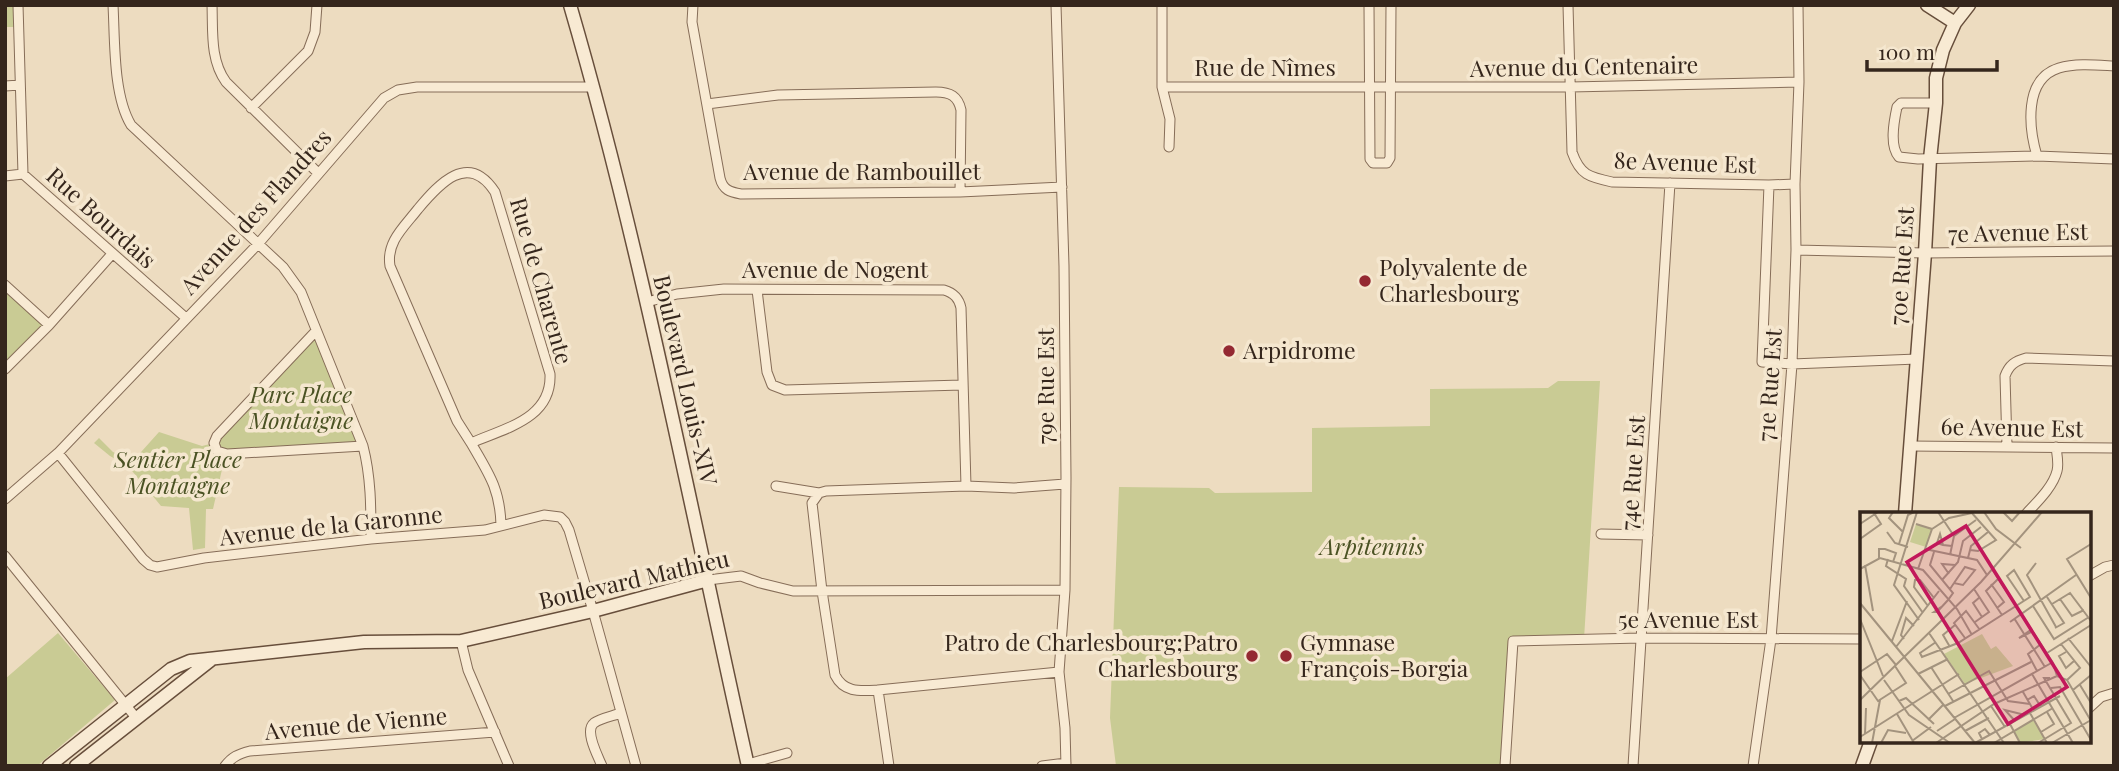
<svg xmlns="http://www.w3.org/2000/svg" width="2119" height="771" font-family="'Playfair Display',serif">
	<rect width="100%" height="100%" fill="#eddcc0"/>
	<path fill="#c9cb94" d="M5,5H18L20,27H5Z
		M5,285L49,325L5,369Z
		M315,332L363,446L227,454L223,465L213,509H206L205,548L193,550L189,508L161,506L128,466L110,456L94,443L99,438L113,452L133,461L159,432L202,446L214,443Z
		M1558,381H1600L1584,639L1513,641L1505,766H1116L1110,718L1119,487L1209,488L1215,493L1312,492V428L1430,426V389L1548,388Z
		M58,633L115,700L37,766H5V679Z"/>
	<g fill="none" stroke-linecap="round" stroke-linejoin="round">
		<g stroke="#866d58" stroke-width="11">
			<path id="street" d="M18,5L23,174L186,318
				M113,5C115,41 113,95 131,125L283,267L301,292L363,446C371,477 371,507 371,539
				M212,5C213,31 210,60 226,82L318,173
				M693,5L692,22L720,178C723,190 730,192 741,194L960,192L1062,187
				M1056,5L1064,266L1066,478L1065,590L1059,672L1065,728L1066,766
				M1162,5V87L1170,119L1169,147
				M1369,5L1370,159L1373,163H1387L1390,158L1391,5
				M1568,5L1572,152C1580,175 1589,177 1612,182L1769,185L1795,184
				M5,86L20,85
				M1162,87H1570L1799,82
				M1936,103H1901L1897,107C1894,121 1889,146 1899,157L1918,159L2037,156L2114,159
				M707,104L778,95L936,92C950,92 958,96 961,110L960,192
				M251,108L308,51L315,32L317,5
				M2037,156C2029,129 2023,79 2059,68C2076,63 2096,65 2114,66
				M5,176L23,174
				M1769,185L1762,362L1792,364L1917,359
				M1796,250L1925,253L2114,251
				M5,285L49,325
				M757,290L767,372L772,385L785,390L962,385
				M647,302L677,294L724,289L944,290C954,293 959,298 961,308L966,486
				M315,332L217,436L214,443L217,451L227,454L363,446
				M5,369L49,325L112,254
				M471,443L457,421L390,266C386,242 404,227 418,209C439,184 468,151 495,192L550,374C552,419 505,428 471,443C489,474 500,489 501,525
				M1910,446L2114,448
				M2007,446L2005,376C2009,365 2015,361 2026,358L2114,361
				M58,453L143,559L150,565L157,567L204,558L371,539L485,530L544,515L560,517L565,522L569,530L593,611L636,766
				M776,486L819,493
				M5,499L58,453L258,244L384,98L398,90L417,87H593
				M2026,514C2037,502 2053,487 2057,471C2059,464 2057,455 2056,447
				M1601,534L1648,535
				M5,556L137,719
				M2089,576L2105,567L2114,565
				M708,580L741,576L760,583L793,591L1065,590
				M461,641L468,670L509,766
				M1059,672L878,690C860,691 844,693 835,675L822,591L812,503L819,493L826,491L966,486L1014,488L1065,484
				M878,690L889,766
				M2089,708L2101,697L2114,693
				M748,764L787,753
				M225,766C232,757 238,754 250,751L495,732
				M602,766C598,756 584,731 594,723C601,718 613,716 621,713
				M1042,766L1066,763
				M1505,766L1513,641L1641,638L1862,639
				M1633,766L1670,183
				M1753,766L1771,639L1792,364L1796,250L1795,184L1799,82L1798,5"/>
		</g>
		<g stroke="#674e3b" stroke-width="15">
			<path id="secondary" d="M570,5C643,255 691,512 748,766
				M1927,5L1955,23
				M1905,514L1925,253L1930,159L1936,103V78L1943,50L1955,23L1969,5
				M49,766L171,669L190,661L364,642L461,641L593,611L708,580
				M76,766L212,659
				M1862,766L1871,741"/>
		</g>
		<use href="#street" stroke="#f8ead3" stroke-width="9"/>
		<use href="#secondary" stroke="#f8ead3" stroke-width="12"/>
	</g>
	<g fill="#942932" stroke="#f5e7cf" stroke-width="2.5">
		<circle cx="1365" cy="281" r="7"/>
		<circle cx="1229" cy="351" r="7"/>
		<circle cx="1252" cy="656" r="7"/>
		<circle cx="1286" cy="656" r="7"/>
	</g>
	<g text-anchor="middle" stroke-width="7" stroke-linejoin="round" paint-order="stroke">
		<g font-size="23" fill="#35261c" stroke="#f5e7cf">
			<text transform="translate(1584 67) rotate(-1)" y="8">Avenue du Centenaire</text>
			<text x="1265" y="76">Rue de Nîmes</text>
			<text transform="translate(1685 163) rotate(2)" y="8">8e Avenue Est</text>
			<text x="862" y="180">Avenue de Rambouillet</text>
			<text transform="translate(256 212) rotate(-48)" y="8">Avenue des Flandres</text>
			<text transform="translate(101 218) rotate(42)" y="8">Rue Bourdais</text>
			<text transform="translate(2018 233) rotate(-1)" y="8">7e Avenue Est</text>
			<text transform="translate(1902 266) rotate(-86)" y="8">70e Rue Est</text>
			<text x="835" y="278">Avenue de Nogent</text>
			<text transform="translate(541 281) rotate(74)" y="8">Rue de Charente</text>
			<text transform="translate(685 380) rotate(77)" y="8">Boulevard Louis-XIV</text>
			<text transform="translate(1770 385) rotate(-86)" y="8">71e Rue Est</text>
			<text transform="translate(1046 386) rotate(-90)" y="8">79e Rue Est</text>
			<text transform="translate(2012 428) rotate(1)" y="8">6e Avenue Est</text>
			<text transform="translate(1633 473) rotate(-86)" y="8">74e Rue Est</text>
			<text transform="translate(331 526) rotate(-6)" y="8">Avenue de la Garonne</text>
			<text transform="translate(634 580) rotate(-13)" y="8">Boulevard Mathieu</text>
			<text x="1688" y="628">5e Avenue Est</text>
			<text transform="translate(356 724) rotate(-5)" y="8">Avenue de Vienne</text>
		</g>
		<g font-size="23" fill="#35261c" stroke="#f5e7cf" text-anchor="start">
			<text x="1379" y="276">Polyvalente de<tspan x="1379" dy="26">Charlesbourg</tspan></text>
			<text x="1243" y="359">Arpidrome</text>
			<text x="1238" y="651" text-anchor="end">Patro de Charlesbourg;Patro<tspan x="1238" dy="26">Charlesbourg</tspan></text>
			<text x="1300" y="651">Gymnase<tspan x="1300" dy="26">François-Borgia</tspan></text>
		</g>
		<g font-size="23" font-style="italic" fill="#4a5223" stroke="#f5e7cf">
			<text x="301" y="403">Parc Place<tspan x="301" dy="26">Montaigne</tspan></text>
			<text x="178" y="468">Sentier Place<tspan x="178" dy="26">Montaigne</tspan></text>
			<text x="1372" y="555">Arpitennis</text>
		</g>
	</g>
	<g transform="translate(1860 512)">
		<rect width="231" height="231" fill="#eddcc0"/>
		<path d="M56,12L72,17L66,35L50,30ZM122,122L131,137L136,134L153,154L105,172L84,142ZM173,208L185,227L160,231L154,219Z" fill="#c9cb94"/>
		<path fill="none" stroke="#a3937e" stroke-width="2" d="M33,0L29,6L43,20M57,0L34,73L59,108M78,0L94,24M124,0L136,17L161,36M143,0L152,9L160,0M0,12L18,0M56,12L72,17L58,57M72,17L89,6L112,1M27,20L35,31L48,35M0,27L21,12L14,1M39,32L48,3L54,0M231,32L207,47L231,86M83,33L80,22L77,31L83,33L92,34M65,37L117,48L127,63M110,38L118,39L136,28L111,0M74,40L70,53L93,81L88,88L77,100H74L81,95M90,43L94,24L116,8M19,46V37H25L36,41L33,50M108,46L111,34L128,20M28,47L26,54L46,67L44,74L63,101M176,51L167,63L196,115M5,53L13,99M0,57L20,46L63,58L97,97L112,123M132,57L193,151L197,164M89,62L82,52L95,53M139,66L126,79L142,103M82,68L98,50L103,29L121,15M131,72L144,90L137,96M90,77L94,71L103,73L115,58L105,55L94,71M114,77L129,100L115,110M120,85L113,91L122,105M187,85L204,111L195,116M200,87L212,104L224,98M0,91L115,231M192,92L210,81L231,109M68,94L54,75L55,68H60L74,86M173,94L194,127L229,105M154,106L185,155M0,107L23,164M150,110L216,63M172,117L159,126L173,119M69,121L144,231M105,126L94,111L106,99L120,118M208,126L231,155M44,127L41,123L46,106L54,114M32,129L47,89M76,130L60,141L62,145L98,131L170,85L154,58L147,64L164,89M201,132L220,156L207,168M36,135L79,79M90,135L83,123L95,113M206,140L199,144L206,156L214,149M187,141L231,113M71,155L93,189M177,159L168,142L181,132M0,160L27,142L36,153M58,162L88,147M172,162L213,231M0,163L18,189L46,171L35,154M197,164L207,168L231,209M24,168L49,203L90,231M220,173L231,191M191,176L200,175L231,228M213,178L231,163M163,180L174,199M88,182L129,159L148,189L170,192M0,188L121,70L182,0M167,188L174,184L181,195M39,189L46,186L74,212M85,194L171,150M131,194L145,215M170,201L187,231M37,202L54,231M94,206L193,150M68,208L83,193M155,209L145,198L165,203M150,212L160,231M77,219L95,207M105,219L129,206M181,220L194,212L187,200M5,222L6,196M0,225L99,162M122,227L119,221L125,217L130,223M52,229L71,215M12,231L20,188M21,231L28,218L46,221M76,231L134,192L197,164M115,231L200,184M134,231L193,196M178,231L211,211L184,166H190M192,231L231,208"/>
		<path fill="#c2185b" fill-opacity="0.15" stroke="#c2185b" stroke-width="3.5" d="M106,14L207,175L148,212L47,50Z"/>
		<rect width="231" height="231" fill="none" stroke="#35261c" stroke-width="3.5"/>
	</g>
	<rect width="2119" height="771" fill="none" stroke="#35261c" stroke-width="14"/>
	<path d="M1867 60v10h130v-10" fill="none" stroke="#35261c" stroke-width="3.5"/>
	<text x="1878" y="60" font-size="21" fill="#35261c" stroke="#f5e7cf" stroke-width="5" paint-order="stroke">100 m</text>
</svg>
